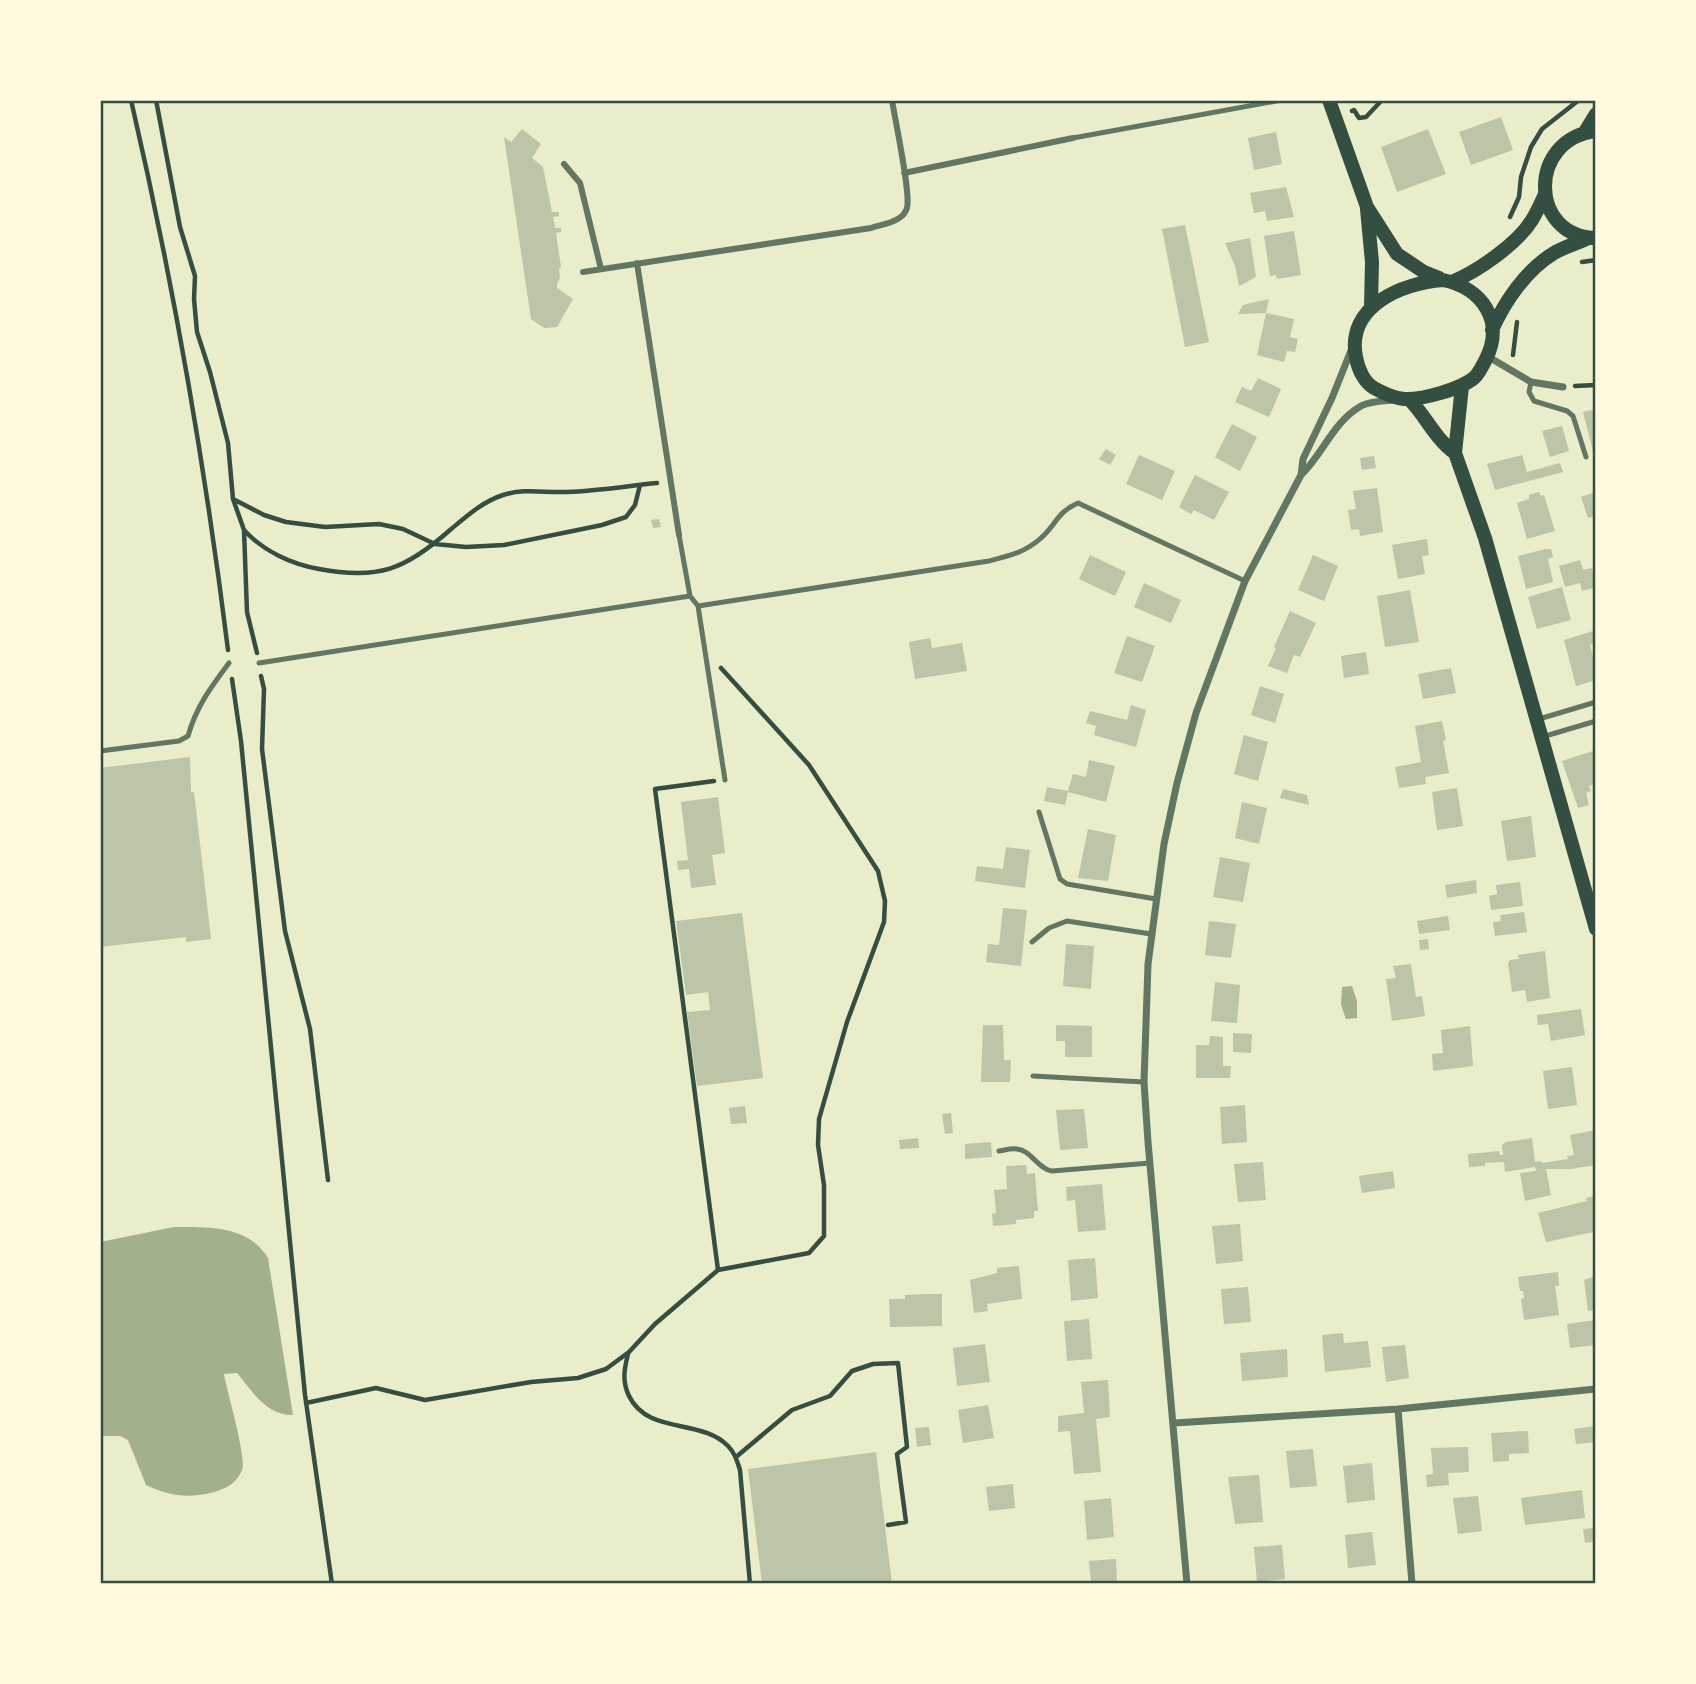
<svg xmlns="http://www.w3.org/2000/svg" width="1696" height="1684" font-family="Mulish,sans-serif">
	<rect width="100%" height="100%" fill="#e9edc9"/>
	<path fill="#a3b18a" d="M1352,986L1357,1001V1018L1346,1019L1341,1005L1342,987Z
		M174,1227C208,1227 248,1225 268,1258L293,1415C266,1415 253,1392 237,1373L224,1374C227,1392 247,1458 242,1470C237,1483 227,1488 214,1492C187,1499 170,1496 146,1485L128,1440L120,1436H100V1242Z"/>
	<path fill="#bcc5a7" d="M1501,117L1513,150L1471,165L1459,132Z
		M522,129L541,144L532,158L543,167L552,212H559V216L553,217L555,228H561V232L556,233L561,267L559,268L560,278L557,284V288L573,299L557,327L544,328L531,319L504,137L511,142Z
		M1428,129L1446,174L1397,192L1381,147Z
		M1276,132L1282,164L1254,170L1248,138Z
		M1286,187L1294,217L1267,221L1265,211L1254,213L1250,193Z
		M1185,225L1209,342L1185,347L1162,229Z
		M1294,231L1301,275L1277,279L1276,275L1270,276L1264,236Z
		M1250,238L1256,277L1239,286L1235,266L1225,243Z
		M1269,299L1266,313L1238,314L1243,305Z
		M1266,313L1294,319L1290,337L1298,339L1295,352L1287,351L1284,362L1257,355Z
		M1258,378L1281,389L1269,417L1235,402L1242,387L1251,391Z
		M1596,409V463L1583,412Z
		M1232,424L1257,437L1240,471L1215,457Z
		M1562,426L1569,451L1550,457L1542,431Z
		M1106,449L1116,455L1110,465L1099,459Z
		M1139,455L1175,471L1162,500L1126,484Z
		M1522,455L1527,472L1560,463L1563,472L1495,490L1487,464Z
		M1374,456L1376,468L1362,470L1360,458Z
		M1195,475L1229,492L1214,520L1194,510L1191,514L1179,507Z
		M1377,488L1383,532L1360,536L1359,529L1351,530L1348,510L1356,509L1353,491Z
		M1539,492L1541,496L1544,495L1555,531L1527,539L1517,503L1529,499V495Z
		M1596,492V516L1588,518L1581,497Z
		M659,519L661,527L653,528L651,520Z
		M1427,539L1429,555L1422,556L1425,574L1398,579L1392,545Z
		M1545,549H1551L1553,557L1548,559L1553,582L1526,589L1518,556Z
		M1090,555L1126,572L1115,596L1079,579Z
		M1313,555L1338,566L1324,601L1298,590Z
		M1580,560L1583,570L1592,568L1596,587L1582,591L1580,583L1565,587L1559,566Z
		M1144,583L1181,600L1171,623L1134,607Z
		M1562,587L1571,620L1537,629L1528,597Z
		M1410,590L1419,642L1385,647L1377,596Z
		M1290,611L1316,623L1300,657L1294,655L1287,673L1268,666L1276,648L1274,647Z
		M1596,630V641L1590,645L1596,669V680L1576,686L1564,640Z
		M1127,636L1155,646L1142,682L1114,673Z
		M930,638L932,648L962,643L967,671L915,679L909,642Z
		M1366,652L1369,674L1344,678L1341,656Z
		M1451,668L1456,693L1423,699L1418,674Z
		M1260,686L1284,694L1275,723L1251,715Z
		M1131,705L1146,710L1136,747L1094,735L1096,726L1086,723L1090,711L1127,720Z
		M1442,721L1446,740L1443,741L1449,773L1425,777L1426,784L1399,788L1395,767L1421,762L1415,726Z
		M1244,735L1268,742L1258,781L1234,774Z
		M1596,750V784L1589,786L1591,791L1586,793L1589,805L1578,808L1562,761Z
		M190,757L191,792H194L211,939L186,942V937L100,947V768Z
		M1089,760L1115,766L1106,802L1068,792L1065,805L1044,801L1047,787L1068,791L1073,774L1086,777Z
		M1457,788L1463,826L1437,830L1432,792Z
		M1283,789L1307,795L1309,805L1280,798Z
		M718,797L725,853L712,855L716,885L691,888L689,869L678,870L677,861L688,860L681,802Z
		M1242,802L1267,808L1259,844L1235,838Z
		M1531,816L1536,857L1507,861L1501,821Z
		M1088,829L1116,835L1108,881L1078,878Z
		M1006,847L1030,850L1025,888L975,881L977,866L1003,869Z
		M1220,857L1250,863L1243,902L1213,897Z
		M1476,880L1477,893L1447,898L1445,885Z
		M1520,882L1523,906L1491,910L1489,896L1497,894L1496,885Z
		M1003,908L1027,910L1021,966L986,962L988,944L999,945Z
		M1524,912L1527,932L1495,936L1493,922L1501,921L1500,915Z
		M742,913L763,1078L697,1086L687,1012L710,1010L708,992L686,995L676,921Z
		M1448,916L1450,930L1419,934L1417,921Z
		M1209,921L1236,924L1231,958L1205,955Z
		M1428,939L1429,949L1420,950L1419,940Z
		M1066,944L1094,946L1091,989L1063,986Z
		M1545,951L1550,998L1527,1002L1525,990L1512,992L1508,963L1510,960L1519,959L1518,955Z
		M1411,964L1416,997L1422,996L1425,1016L1392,1021L1386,979L1396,978L1393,966Z
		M1215,982L1240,985L1237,1023L1211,1021Z
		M1581,1009L1585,1035L1551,1041L1548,1024L1538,1025L1537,1015Z
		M983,1025H1003L1004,1060H1011L1010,1082H981Z
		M1056,1025L1092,1026V1057H1065V1041H1056Z
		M1470,1026L1473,1066L1433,1071L1432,1054L1443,1053L1441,1030Z
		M1233,1033L1252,1034L1251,1053L1233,1052Z
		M1210,1036L1223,1037V1066H1231L1230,1078H1196V1045H1209Z
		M1572,1067L1577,1105L1548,1109L1543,1071Z
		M1245,1105L1247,1142L1222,1144L1220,1107Z
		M745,1106L747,1123L731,1124L729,1108Z
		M1084,1109L1088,1148L1060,1150L1056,1110Z
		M951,1113L953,1133L945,1134L942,1114Z
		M1596,1130V1165L1571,1169H1546L1551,1195L1525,1201L1520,1173L1536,1171L1535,1167L1505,1172L1504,1162L1485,1163V1166L1469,1167L1468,1154L1499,1151L1500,1155H1503L1502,1145L1506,1142L1532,1138L1535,1162L1541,1161L1542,1163L1568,1159L1567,1156L1574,1155L1570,1135Z
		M918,1138L919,1148L900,1149L899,1140Z
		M991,1142L992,1157L965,1159V1144Z
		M1263,1162L1266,1200L1238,1202L1234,1164Z
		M1026,1165L1027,1174L1035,1173L1038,1211H1034V1218L1016,1220V1224L993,1226L992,1214L996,1213L994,1190L1007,1189L1006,1166Z
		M1393,1171L1395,1188L1362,1193L1359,1176Z
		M1102,1184L1106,1230L1078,1232L1075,1200L1067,1201L1066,1187Z
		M1594,1196L1596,1200V1240L1593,1232L1546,1242L1538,1213L1587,1201L1586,1198Z
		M1240,1224L1243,1261L1216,1264L1212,1226Z
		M1095,1258L1098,1298L1071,1301L1068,1260Z
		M1019,1266L1022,1299L987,1304L988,1311L974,1313L970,1280L997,1273V1268Z
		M1558,1272L1559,1286H1555L1559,1315L1524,1320L1521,1299L1524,1298L1523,1291H1520L1518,1277Z
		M1596,1276V1310L1588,1311L1584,1280Z
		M1248,1287L1251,1322L1224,1324L1221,1289Z
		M927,1294H942V1326L890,1327L889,1299H905V1295Z
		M1089,1319L1092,1359L1067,1361L1064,1321Z
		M1596,1320V1345L1570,1348L1567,1324Z
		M1343,1333L1344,1343L1368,1341L1371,1367L1325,1372L1322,1335Z
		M985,1344L990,1382L957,1386L953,1348Z
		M1405,1345L1409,1378L1386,1382L1382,1347Z
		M1287,1349L1288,1377L1242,1381L1240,1353Z
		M1108,1380L1110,1417L1096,1419L1101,1472L1074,1474L1070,1431L1058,1432V1416L1084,1413L1081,1382Z
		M988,1405L994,1438L963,1443L958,1410Z
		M1596,1426V1442L1576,1444L1574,1429Z
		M929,1427L931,1445L917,1447L915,1428Z
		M1528,1431L1529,1453L1509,1454V1461L1493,1462L1491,1433Z
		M1468,1447L1469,1472L1448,1473L1449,1485L1427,1487L1426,1475L1433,1474L1431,1448Z
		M1313,1449L1317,1486L1290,1488L1286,1451Z
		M876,1452L892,1584H762L748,1469Z
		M1372,1463L1375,1500L1347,1503L1343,1466Z
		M1259,1475L1263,1522L1235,1524L1228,1477Z
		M1013,1484L1015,1508L989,1511L986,1487Z
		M1582,1490L1585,1518L1525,1525L1521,1498Z
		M1478,1496L1482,1531L1458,1534L1453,1498Z
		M1111,1498L1114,1537L1087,1540L1084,1501Z
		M1596,1528V1541L1585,1543L1583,1529Z
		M1372,1532L1376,1565L1348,1568L1345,1535Z
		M1282,1545L1285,1579L1257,1582L1254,1547Z
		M1116,1559L1117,1584H1091L1089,1561Z"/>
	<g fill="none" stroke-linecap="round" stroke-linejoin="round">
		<path stroke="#344e41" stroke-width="4.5" d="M131,100C173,281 205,465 228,650
			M156,100L180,227L195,276L194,299L197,332L210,372L228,443L233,499L244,530L247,612L257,653
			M1352,111L1354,110L1359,118L1366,117L1382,100
			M1510,217L1519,197L1521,177L1531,147L1542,129L1579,100
			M1582,262L1596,260
			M1513,355L1517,322
			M1575,386L1596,385
			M233,499L264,515L286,522L325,527L379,524L403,529L435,544L466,547L504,545L602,525L626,517L635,505L640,485
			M244,530C263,551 291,564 319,569C378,580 405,570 450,530C467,516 482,502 503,495C524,488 545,493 567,492C597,491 627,486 657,483
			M261,676L264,689L262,749L285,931L310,1029L328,1180
			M232,679L241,741L305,1395L332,1584
			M718,1270L809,1253L824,1236V1185L818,1145L819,1119L847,1022L884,922L885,901L878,871L809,765L721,668
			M628,1354C624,1370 622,1381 629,1396C648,1435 701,1418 728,1446C735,1453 737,1461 740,1470L750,1584
			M306,1403L376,1388L425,1400L531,1382L578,1378L606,1369L629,1352L655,1324L718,1270L655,789L714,781
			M736,1457L792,1410L830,1396L852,1371L873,1364L898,1363L907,1447L897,1454L906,1522L888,1525"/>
		<path stroke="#617663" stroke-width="5" d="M1073,138L1282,100
			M1531,382L1529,392L1534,401L1567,411L1573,416L1586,457
			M679,535L690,596L698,606L725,780
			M698,606L989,561C1009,556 1026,552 1041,538C1056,525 1057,512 1078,503L1245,581
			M259,663L690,596
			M1539,719L1596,702
			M1542,737L1596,721
			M100,751L179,741L188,736C196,707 211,687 229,663
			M1039,812L1060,879L1067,884L1156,899
			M1032,942L1049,928L1067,921L1151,934
			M1033,1076L1144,1082
			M999,1151C1005,1150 1012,1148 1017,1149C1031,1150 1038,1169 1052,1171L1150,1163"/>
		<path stroke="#617663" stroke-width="6" d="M564,164L580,183L601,269
			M904,173L1073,138
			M637,263L679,535
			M583,272L871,228C883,224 903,222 907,208C911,193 895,120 892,100"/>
		<path stroke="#617663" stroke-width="7" d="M1487,356L1531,382L1563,387
			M1301,475L1303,459L1332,398L1352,348
			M1398,1409L1412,1584
			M1174,1423L1398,1409L1596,1389
			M1187,1584L1148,1142L1144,1082L1148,964L1164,844L1177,783L1196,713L1245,581L1301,475C1323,454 1333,422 1361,406C1370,401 1384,401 1394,400"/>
		<path stroke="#344e41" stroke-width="14" d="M1329,100L1367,207L1397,254L1424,272L1439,278
			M1596,131C1527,139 1529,237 1596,238
			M1585,132L1596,114
			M1367,209L1372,262L1371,307
			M1443,280C1482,288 1505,321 1486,359C1483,365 1479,373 1475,377C1462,389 1421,400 1404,399C1394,398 1383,393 1374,388C1364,382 1358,369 1356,357C1346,306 1402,283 1443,280Z
			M1452,282C1478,271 1517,244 1532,220C1537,212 1541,203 1545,194
			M1492,330C1505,301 1526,270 1554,253C1564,247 1578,243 1589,238
			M1462,386L1455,453L1485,538L1596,929
			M1409,399C1426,416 1435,439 1455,453"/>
	</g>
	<rect width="1696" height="1684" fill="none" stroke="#fefae0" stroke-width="203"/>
	<rect x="102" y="102" width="1492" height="1480" fill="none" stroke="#344e41" stroke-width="2.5"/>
</svg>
